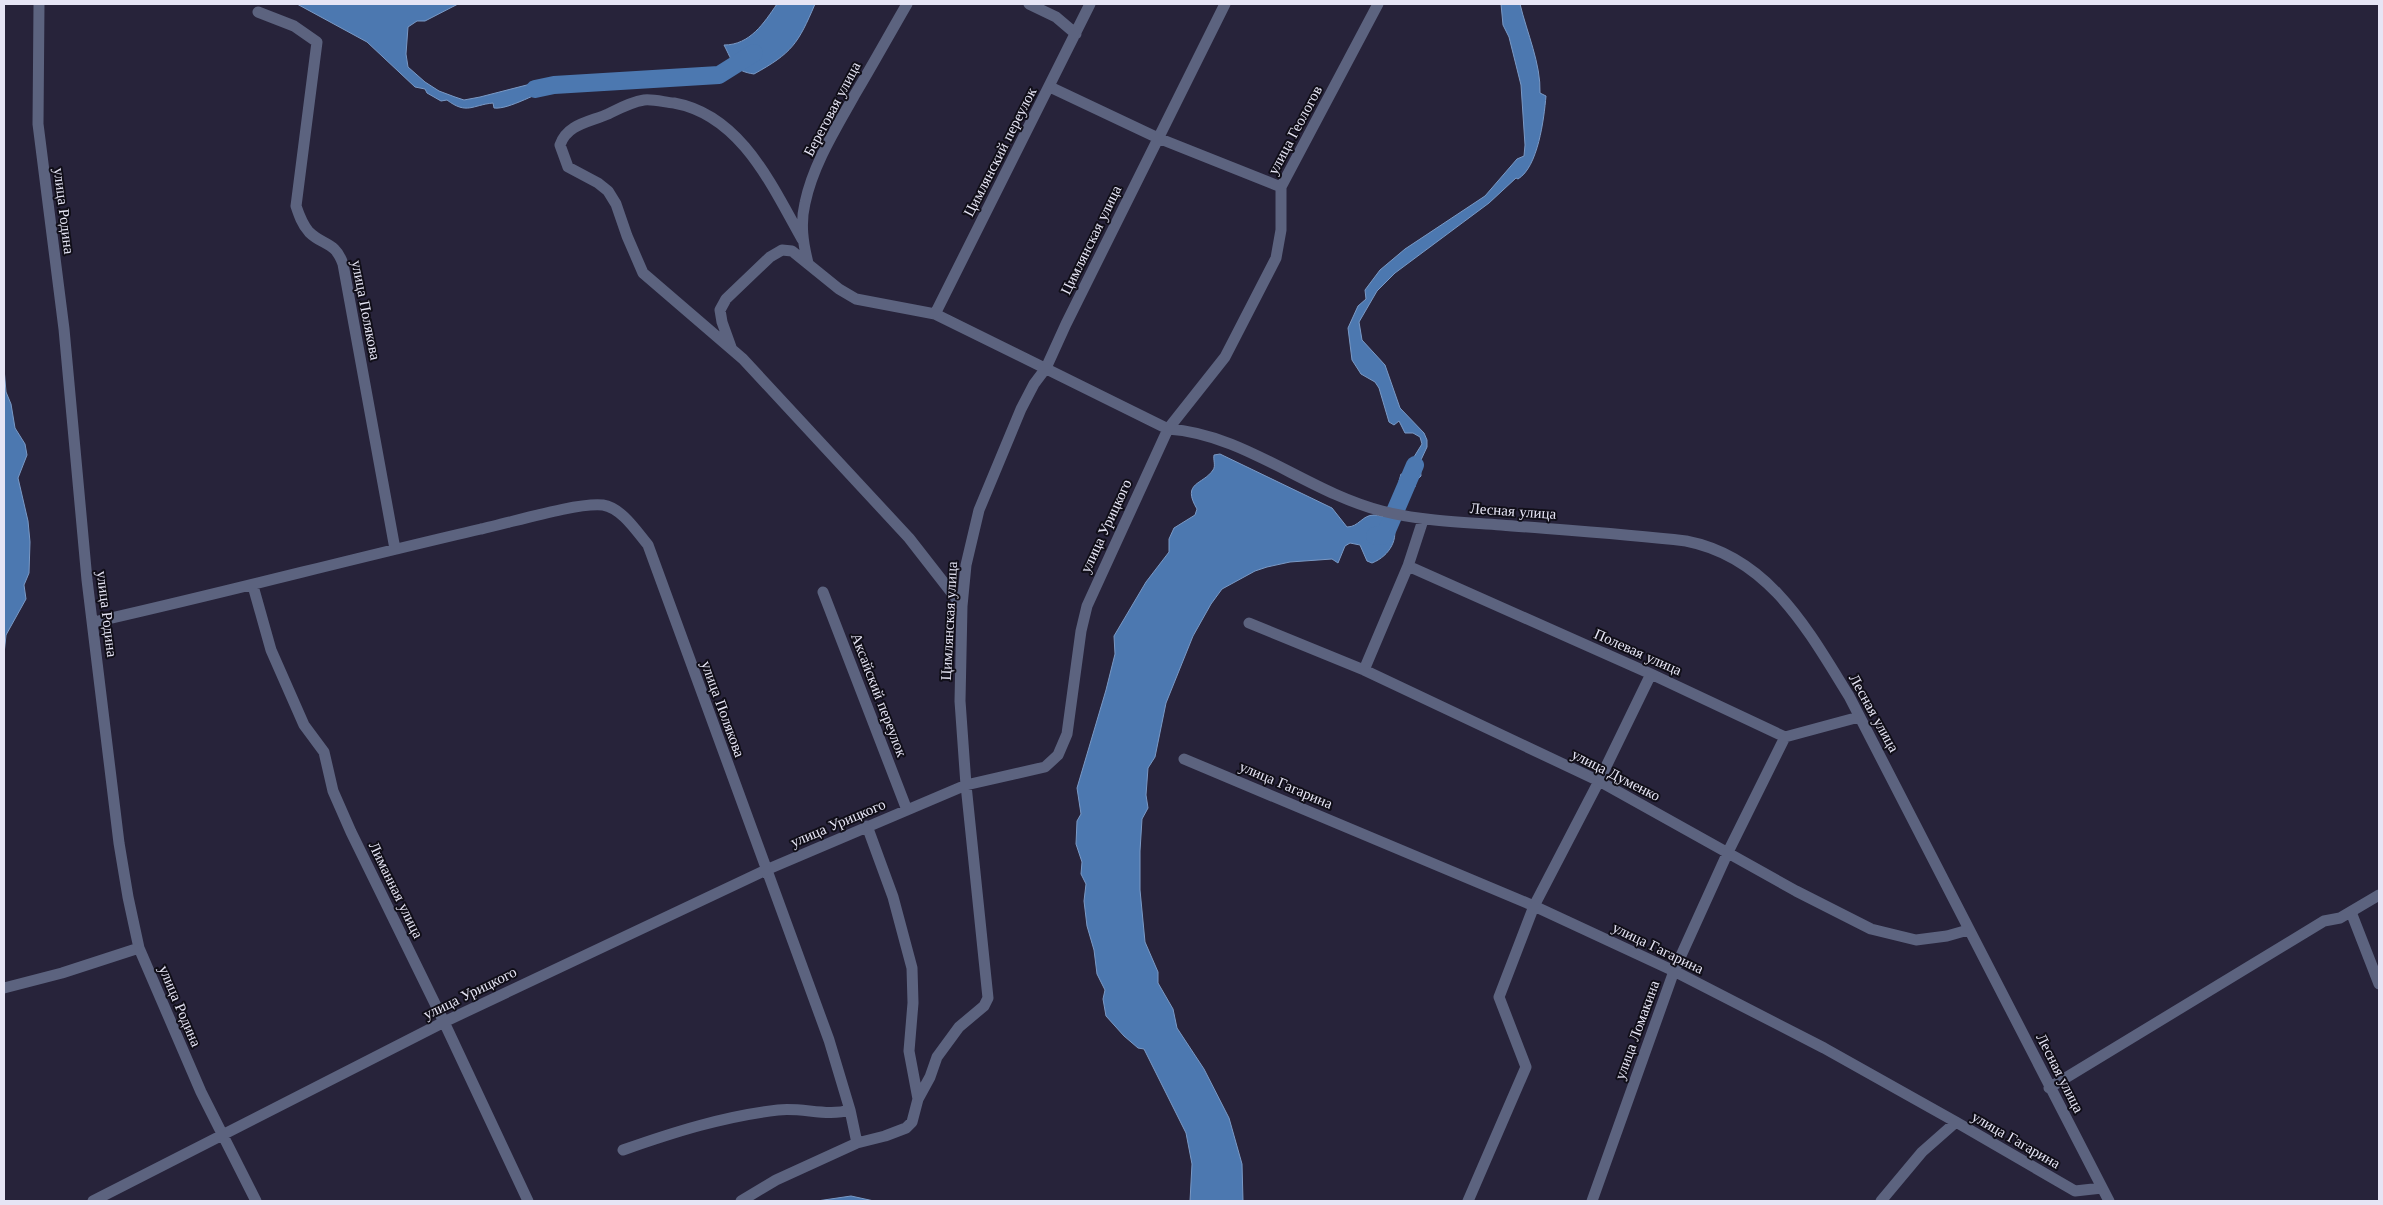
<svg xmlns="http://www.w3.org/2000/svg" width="2383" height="1205" font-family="'Libre Baskerville',serif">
	<rect width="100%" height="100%" fill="#27233a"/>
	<path fill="#4c78b0" stroke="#7a99c5" d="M297,4H458L425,21H417L408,27L406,54L408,67L425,82L439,91L455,97L464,100L480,97L558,77L557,87C539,91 509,110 494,108L493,103C472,105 467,115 447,100L441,101L427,93L425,89L415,87L367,42Z
		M777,4H815C798,44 792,53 754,74C733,71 733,62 724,45C750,45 764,23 777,4Z
		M1501,4H1520C1527,33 1541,64 1540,93L1546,96C1544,119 1538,167 1518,179L1516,178L1489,203L1395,273L1377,291L1359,322L1362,340L1385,365L1400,408L1424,433L1427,440V447L1420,462L1421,476L1415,482V487H1404L1399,481L1401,474L1408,475L1409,465L1422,444L1420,437L1413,433H1405L1399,421L1394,425L1389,422L1379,388L1375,382L1361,374L1352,360L1348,328L1358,306L1366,299L1365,290L1380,270L1405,249L1485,196L1517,159L1524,156L1525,145L1521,85L1509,37L1503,25Z
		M4,368L6,392L11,404L15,428L25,444L27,455L18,478L28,521L30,542L29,573L24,585L26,599L6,635L4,654Z
		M1220,454L1332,508L1347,527C1359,527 1362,515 1374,515C1404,516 1400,552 1372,563L1367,561L1360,545L1350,543L1345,546L1338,563L1332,559L1290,562L1267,567L1255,571L1222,589L1211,604L1193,636L1166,703L1155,757L1148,768L1146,795L1148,808L1142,819L1140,851V890L1145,942L1158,972V983L1173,1009L1177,1028L1204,1069L1229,1118L1242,1164L1243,1201H1190L1192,1164L1186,1133L1144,1049L1138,1048L1124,1036L1106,1016L1103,999L1105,990L1097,974L1094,950L1087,926L1084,901L1086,884L1081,874L1082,862L1076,844L1077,821L1081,814L1077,788L1106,690L1115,654L1114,636L1146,582L1169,552V539L1174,528L1195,515L1197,509C1181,482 1203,485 1213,470C1216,466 1213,460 1214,455Z
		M851,1196L874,1201H817Z"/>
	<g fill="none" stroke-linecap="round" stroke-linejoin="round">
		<path stroke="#4c78b0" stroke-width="18" d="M535,89L554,85L719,75L754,53
			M1375,536L1385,535L1415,465"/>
		<path stroke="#5c637f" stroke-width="11" d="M39,4L38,124L64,329L87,580L119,843L128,897L139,948L201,1092L256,1201
			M1029,4L1056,17L1076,34
			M258,12L294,26L317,42L296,206C299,215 302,224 309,232C323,246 335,241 343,264L395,549
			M1050,87L1158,138L1281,187
			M802,239C772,186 741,115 674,103C664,102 653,99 644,100C631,102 620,108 608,114C590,122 567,124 560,145L568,167L598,183L608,191L616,204L627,236L643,273L743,359L909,538L962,606
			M808,263C803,243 800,224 805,203C813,165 835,130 854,96C872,66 889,35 907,4
			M935,314L1090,4
			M731,347L722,322L720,310L726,299L770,257L782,250L792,251L839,289L856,299L935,314L1168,429L1225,357L1276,258L1281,230V187L1378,4
			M1408,566L1651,674L1785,737L1859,717
			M253,586L271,650L304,725L324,752L333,791L351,832L444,1022L528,1201
			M823,592L907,810
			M94,622C223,593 351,559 481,529C510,523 577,502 603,505C622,508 637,532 648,545L829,1040L850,1110L857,1143
			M1249,623L1364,670L1599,781L1796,891L1871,929L1916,940L1947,936L1968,930
			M1364,670L1408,566L1423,520
			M1184,759L1534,906L1674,971L1824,1048L1956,1122L2075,1191L2102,1188
			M867,826L893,897L912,968L913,1003L909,1051L918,1099
			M2351,912L2379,984
			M4,988L62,973L139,948
			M2049,1088L2324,921L2340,918L2379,895
			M623,1150C674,1132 725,1116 778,1110C802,1107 827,1117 850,1110
			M93,1201L444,1022L766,870L966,785L1045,767L1058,755L1067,734L1081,631L1087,606L1168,429C1245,434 1307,492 1382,511C1421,521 1461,522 1501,525C1563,530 1625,534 1686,541C1769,557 1808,630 1849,696L2109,1201
			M741,1201L776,1180L857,1143L885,1136L906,1128L912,1122L918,1099L930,1077L937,1057L959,1027L984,1006L988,998L966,785L960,701L962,606L966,565L979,510L1021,409L1034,384L1046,368L1066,324L1225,4
			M1468,1201L1526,1067L1499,997L1534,906L1599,781L1651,674
			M1592,1201L1674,971L1728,852L1785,737
			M1881,1201L1922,1152L1956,1122"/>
	</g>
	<g text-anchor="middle" stroke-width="4" stroke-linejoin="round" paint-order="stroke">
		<g font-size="15" fill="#e6e5f5" stroke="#100e18">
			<text transform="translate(832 109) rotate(-62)" y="5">Береговая улица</text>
			<text transform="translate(1295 130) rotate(-62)" y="5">улица Геологов</text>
			<text transform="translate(1000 152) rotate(-63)" y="5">Цимлянский переулок</text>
			<text transform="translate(64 211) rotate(83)" y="5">улица Родина</text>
			<text transform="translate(1091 240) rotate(-64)" y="5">Цимлянская улица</text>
			<text transform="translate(366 310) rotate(79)" y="5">улица Полякова</text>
			<text transform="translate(1513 511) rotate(4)" y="5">Лесная улица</text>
			<text transform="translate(1106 526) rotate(-65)" y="5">улица Урицкого</text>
			<text transform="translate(107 614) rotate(83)" y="5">улица Родина</text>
			<text transform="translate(949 621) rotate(-87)" y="5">Цимлянская улица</text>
			<text transform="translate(1638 652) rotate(24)" y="5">Полевая улица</text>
			<text transform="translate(879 695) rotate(69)" y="5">Аксайский переулок</text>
			<text transform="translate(723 709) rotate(70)" y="5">улица Полякова</text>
			<text transform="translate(1874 713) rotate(61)" y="5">Лесная улица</text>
			<text transform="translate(1616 775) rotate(27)" y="5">улица Думенко</text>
			<text transform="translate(1286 785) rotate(23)" y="5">улица Гагарина</text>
			<text transform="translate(838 823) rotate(-23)" y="5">улица Урицкого</text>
			<text transform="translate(396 890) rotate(64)" y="5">Лиманная улица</text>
			<text transform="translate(1658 948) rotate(26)" y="5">улица Гагарина</text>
			<text transform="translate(470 993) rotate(-26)" y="5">улица Урицкого</text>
			<text transform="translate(180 1006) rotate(67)" y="5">улица Родина</text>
			<text transform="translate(1637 1030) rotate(-70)" y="5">улица Ломакина</text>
			<text transform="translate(2060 1073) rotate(63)" y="5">Лесная улица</text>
			<text transform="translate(2016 1140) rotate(30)" y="5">улица Гагарина</text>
		</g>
	</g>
	<rect width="2383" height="1205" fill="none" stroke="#e6e5f5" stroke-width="10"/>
</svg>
